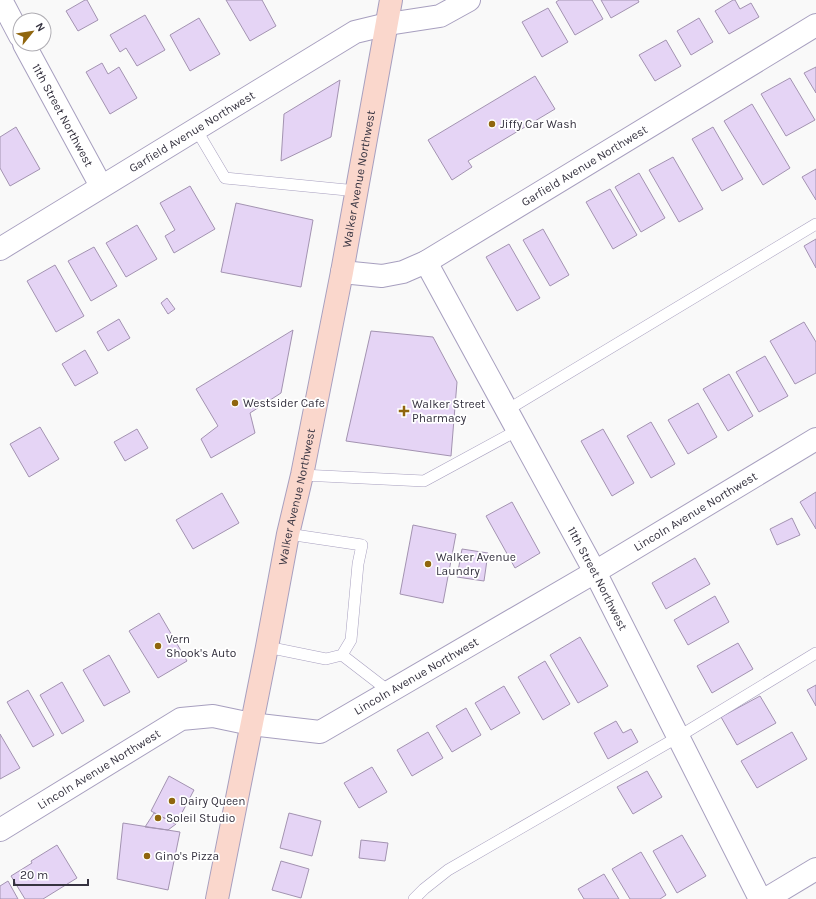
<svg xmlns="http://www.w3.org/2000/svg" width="816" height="899" font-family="Karla,sans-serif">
	<rect width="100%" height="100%" fill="#f9f9f9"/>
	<path fill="#e5d4f5" stroke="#a393b1" d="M85,0H87L98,20L78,31L66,11Z
		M226,0H262L276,26L250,41Z
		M559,0H592L603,19L575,35L556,2Z
		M601,0H638L639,2L611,18Z
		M733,0H735L740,9L751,3L759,17L729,34L715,11Z
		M548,8L568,42L542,57L522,22Z
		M145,15L165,50L137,66L126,48L120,52L110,35Z
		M199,18L220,54L190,71L170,35Z
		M699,18L713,42L691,55L677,31Z
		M666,40L681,66L655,81L639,55Z
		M102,63L108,74L119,67L137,98L110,114L86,72Z
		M816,67V93L804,73Z
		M535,76L555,109L468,161L472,167L452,180L428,140Z
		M790,78L815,120L786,136L761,94Z
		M340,80L331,137L281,161L284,114Z
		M752,104L790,168L763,185L724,121Z
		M16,127L40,169L10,186L0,168V137Z
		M713,127L743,179L722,191L692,139Z
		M673,157L703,209L679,222L649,170Z
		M816,169V200L802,177Z
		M639,173L665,218L641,232L615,187Z
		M190,186L215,229L174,253L165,236L175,230L160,203Z
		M610,189L637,235L613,249L586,202Z
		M236,203L313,220L301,287L221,272Z
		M137,225L157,259L126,277L106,243Z
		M543,229L569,275L550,286L523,240Z
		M816,239V268L804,246Z
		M509,244L540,298L517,311L486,257Z
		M94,247L117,286L91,301L68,261Z
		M55,265L84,316L56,332L27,281Z
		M167,298L175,309L168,314L161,303Z
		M119,319L130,338L108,351L97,332Z
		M804,322L816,342V373L795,384L770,341Z
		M293,330L281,393L250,413L255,433L211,458L201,439L218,426L196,389Z
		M371,331L433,337L457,382L451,456L346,441Z
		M85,350L98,373L75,386L62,364Z
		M765,356L788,396L759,412L736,372Z
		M729,374L753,416L728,431L703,389Z
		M698,403L717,437L688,454L668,420Z
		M651,422L675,464L651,478L627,436Z
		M40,427L59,459L29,477L10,444Z
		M137,429L148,448L125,461L114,442Z
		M603,429L634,483L612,496L581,441Z
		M816,492V529L800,502Z
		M222,493L239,523L193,549L176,520Z
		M512,502L540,553L515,568L486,516Z
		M792,518L800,535L777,545L770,529Z
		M413,525L456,534L443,603L400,594Z
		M462,549L488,553L484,581L457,577Z
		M695,558L710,584L666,609L652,583Z
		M715,596L729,622L688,645L674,620Z
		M159,613L187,661L158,678L129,631Z
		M580,637L608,686L578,703L550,655Z
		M738,643L753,669L712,693L697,666Z
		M109,655L130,692L104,706L83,670Z
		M545,661L570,704L543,720L518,677Z
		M62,682L84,721L62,734L40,695Z
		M816,685V706L807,690Z
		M504,686L520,713L491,730L475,703Z
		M28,690L54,735L33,747L7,702Z
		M760,696L776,723L737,745L721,717Z
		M466,708L481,735L452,752L436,726Z
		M616,721L623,733L631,729L638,742L608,759L594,733Z
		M428,732L443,758L412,776L397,750Z
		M792,732L807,759L757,788L741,761Z
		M0,734L20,768L0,779Z
		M372,767L387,792L359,808L344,783Z
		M647,771L662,797L633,814L617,787Z
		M169,776L194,790L176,824L151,811Z
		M154,813L176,824L168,830L145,827Z
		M289,813L321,821L312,856L280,848Z
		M123,823L180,832L168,890L117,879Z
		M682,835L706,876L677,893L653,851Z
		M361,840L388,843L385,861L359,858Z
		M57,845L77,878L43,899H25L11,876L32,863L31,861Z
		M641,852L666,895L660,899H630L612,869Z
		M281,861L309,869L301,898L272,890Z
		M604,874L619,899H584L578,889Z
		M8,881L18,899H0V886Z"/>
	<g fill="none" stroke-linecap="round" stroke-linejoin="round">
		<g stroke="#a79fbf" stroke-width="12">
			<path id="lane" d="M196,129L225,178L357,191
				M507,410L816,224
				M302,475L424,481L518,430
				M267,647L326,659L342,655L351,640L358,564L362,545L288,534
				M342,655L390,692
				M414,899L424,889L448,870L678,737L816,653"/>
		</g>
		<g stroke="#a79fbf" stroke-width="24">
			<g id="street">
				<path d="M1,0L20,36"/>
				<path id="s1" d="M24,44L101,186"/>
				<path id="s2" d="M0,249L355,32L388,24L440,16L469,0"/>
				<path id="s3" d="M426,262L595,572L760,899"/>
				<path id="s4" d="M342,272L382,276L403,272L426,262L816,25"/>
				<path id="s5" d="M0,830L181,719L213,716L251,724L320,732L595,572L816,439"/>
				<path d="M766,899L816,869"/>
			</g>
		</g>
		<g stroke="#a79fbf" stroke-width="24">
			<g id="secondary">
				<path id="s6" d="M217,899L267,647L288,534L302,475L342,272L391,0"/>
			</g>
		</g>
		<use href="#lane" stroke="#fff" stroke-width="11"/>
		<use href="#street" stroke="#fff" stroke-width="22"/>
		<use href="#secondary" stroke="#fad7cc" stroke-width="22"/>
	</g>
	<g fill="#90660e" stroke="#fff" stroke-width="1.5">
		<circle cx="492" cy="124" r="4"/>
		<circle cx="235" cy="403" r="4"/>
		<path d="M402 405h4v4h4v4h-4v4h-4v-4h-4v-4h4z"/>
		<circle cx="428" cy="564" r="4"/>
		<circle cx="158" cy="646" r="4"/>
		<circle cx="172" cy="801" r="4"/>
		<circle cx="158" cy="818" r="4"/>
		<circle cx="147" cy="856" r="4"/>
	</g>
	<g text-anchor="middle" stroke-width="3.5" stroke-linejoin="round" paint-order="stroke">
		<g font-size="12" fill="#363340" stroke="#fff">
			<text dy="4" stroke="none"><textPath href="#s1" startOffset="81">11th Street Northwest</textPath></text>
			<text dy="4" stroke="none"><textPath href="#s2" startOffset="225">Garfield Avenue Northwest</textPath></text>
			<text dy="4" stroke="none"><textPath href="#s4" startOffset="272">Garfield Avenue Northwest</textPath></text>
			<text dy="4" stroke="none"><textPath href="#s6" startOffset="734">Walker Avenue Northwest</textPath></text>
			<text dy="4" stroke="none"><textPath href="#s6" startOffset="410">Walker Avenue Northwest</textPath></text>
			<text dy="4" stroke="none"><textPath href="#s5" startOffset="788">Lincoln Avenue Northwest</textPath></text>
			<text dy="4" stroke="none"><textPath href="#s3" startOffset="360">11th Street Northwest</textPath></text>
			<text dy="4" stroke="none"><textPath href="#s5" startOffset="464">Lincoln Avenue Northwest</textPath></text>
			<text dy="4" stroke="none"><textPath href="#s5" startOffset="116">Lincoln Avenue Northwest</textPath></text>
		</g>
		<g font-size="12" fill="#363340" stroke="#fff" text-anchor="start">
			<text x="500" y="128">Jiffy Car Wash</text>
			<text x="243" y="407">Westsider Cafe</text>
			<text x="412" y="408">Walker Street<tspan x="412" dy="14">Pharmacy</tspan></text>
			<text x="436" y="561">Walker Avenue<tspan x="436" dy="14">Laundry</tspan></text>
			<text x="166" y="643">Vern<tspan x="166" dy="14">Shook's Auto</tspan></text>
			<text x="180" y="805">Dairy Queen</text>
			<text x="166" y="822">Soleil Studio</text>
			<text x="155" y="860">Gino's Pizza</text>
		</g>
	</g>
	<g transform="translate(32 32) rotate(60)"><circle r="19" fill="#ffffff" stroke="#afadb3"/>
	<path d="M0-3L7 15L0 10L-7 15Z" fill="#90660e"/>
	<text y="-6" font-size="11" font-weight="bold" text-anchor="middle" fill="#363340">N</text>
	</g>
	<path d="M14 879v6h74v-6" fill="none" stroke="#363340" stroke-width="2"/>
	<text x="20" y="879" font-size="12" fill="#363340" stroke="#ffffff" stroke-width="3" paint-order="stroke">20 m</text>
</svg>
